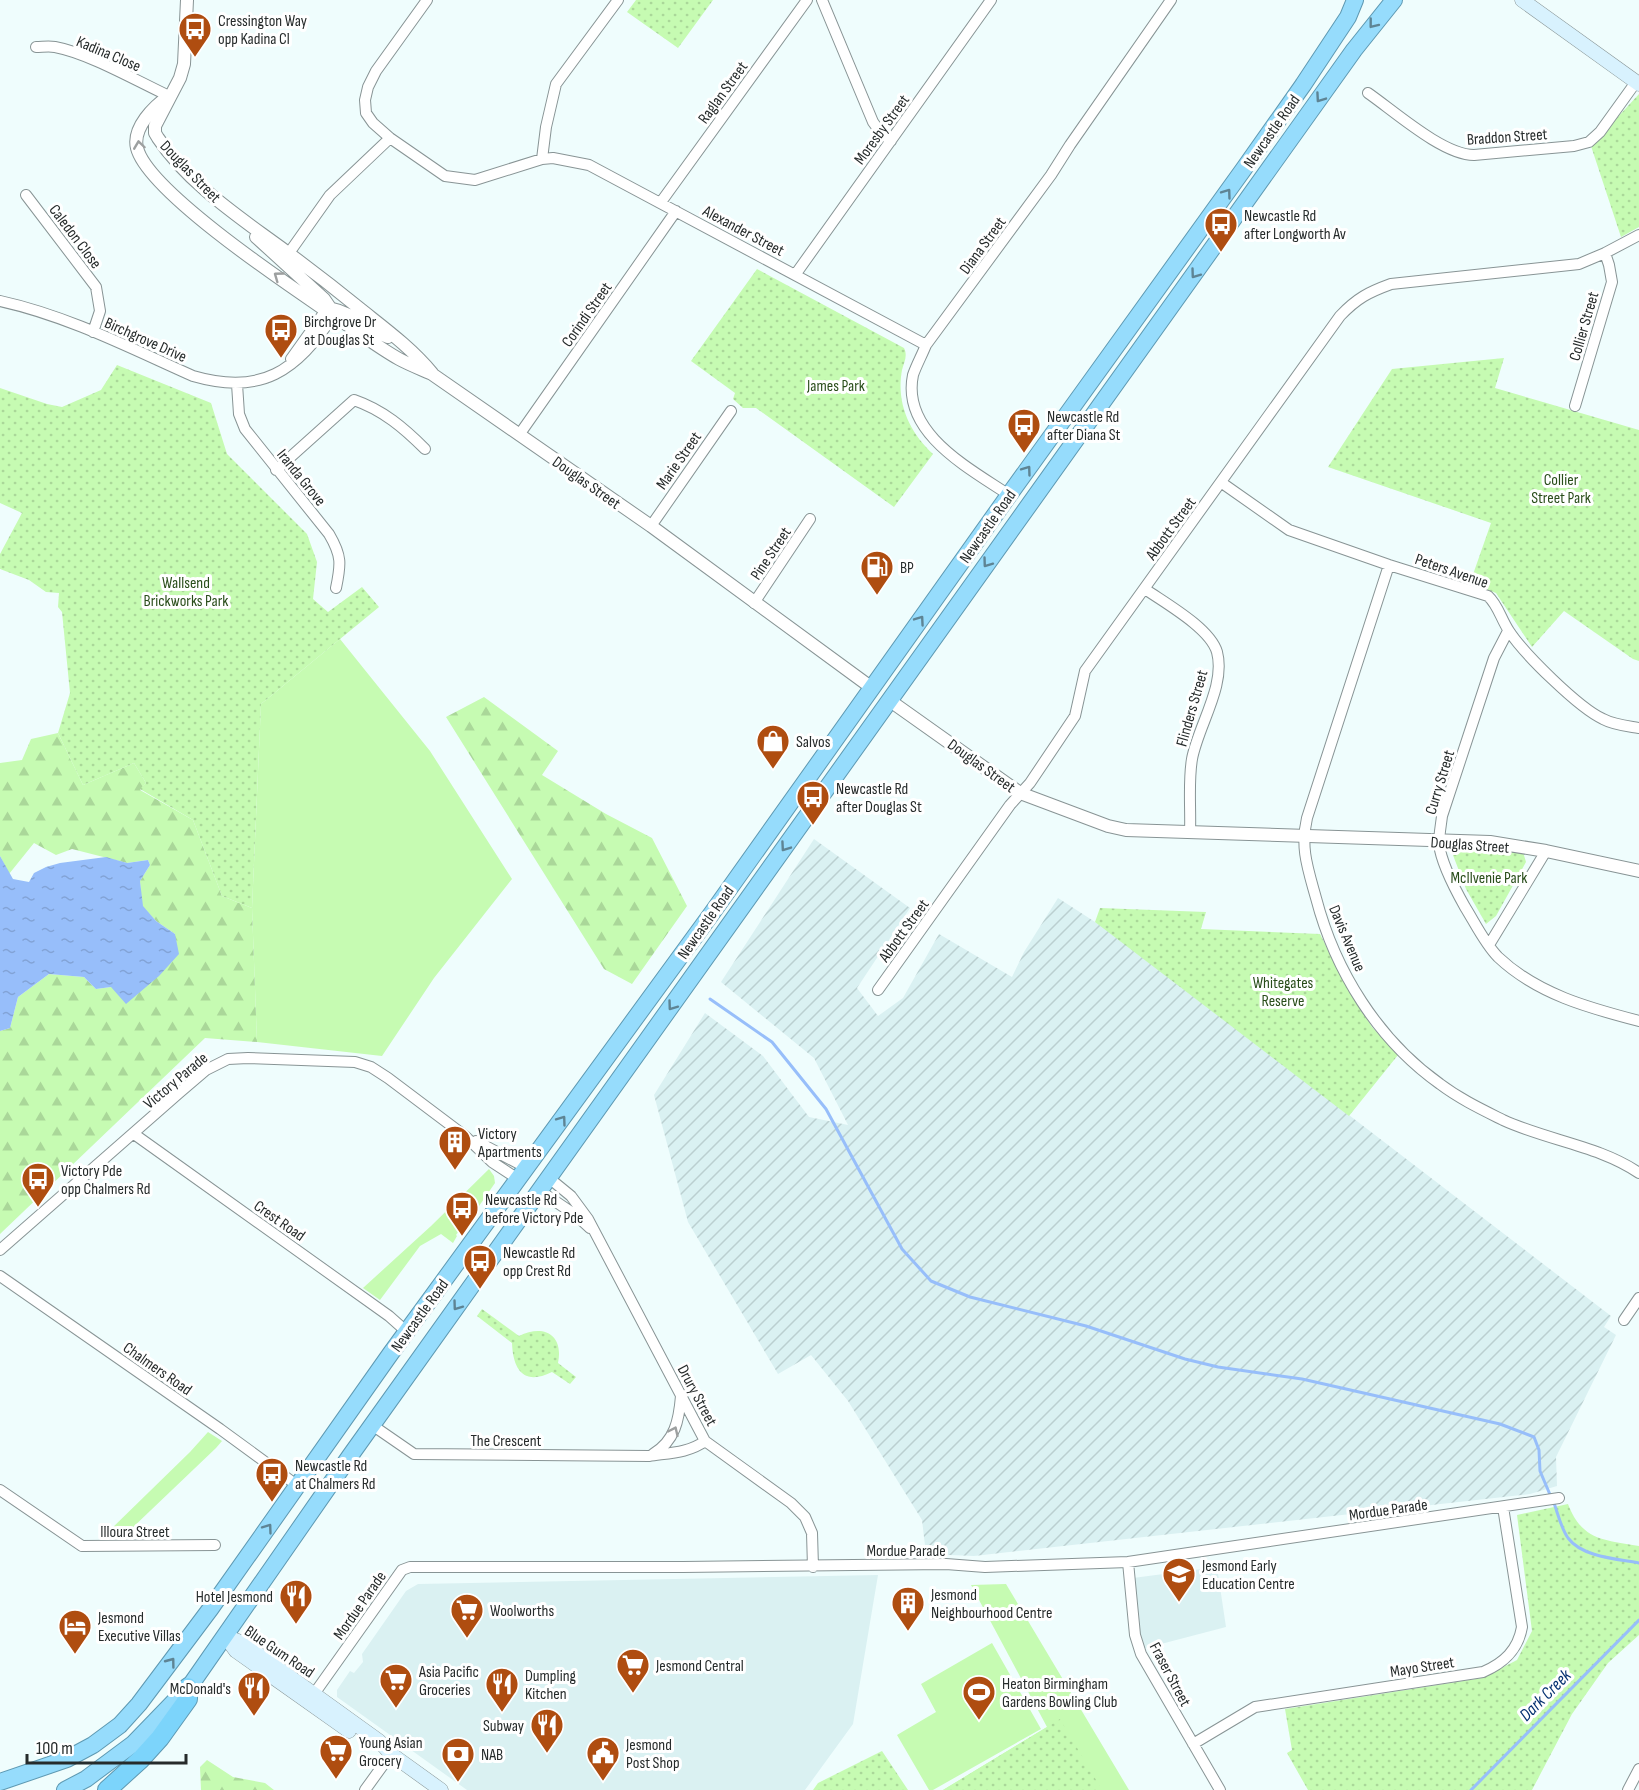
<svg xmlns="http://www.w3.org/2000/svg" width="1639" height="1790" font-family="'Sofia Sans Condensed',sans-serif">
	<defs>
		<pattern id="industrial-furrows" width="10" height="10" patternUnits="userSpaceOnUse" patternTransform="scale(1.5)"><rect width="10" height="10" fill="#daf1f2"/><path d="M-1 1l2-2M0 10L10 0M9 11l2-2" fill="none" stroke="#bbcfd0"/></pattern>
		<pattern id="forest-firs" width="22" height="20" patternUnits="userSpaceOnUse" patternTransform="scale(1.5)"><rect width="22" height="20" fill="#c6fbb2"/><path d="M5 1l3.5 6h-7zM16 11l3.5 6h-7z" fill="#aad799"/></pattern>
		<pattern id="park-dots" width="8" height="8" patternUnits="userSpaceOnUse" patternTransform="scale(1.5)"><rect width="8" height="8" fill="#c6fbb2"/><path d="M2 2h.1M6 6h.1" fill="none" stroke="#aad799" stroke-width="1.8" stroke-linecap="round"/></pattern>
		<pattern id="water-ripples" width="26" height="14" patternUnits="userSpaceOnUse" patternTransform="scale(1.5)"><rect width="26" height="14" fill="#97befa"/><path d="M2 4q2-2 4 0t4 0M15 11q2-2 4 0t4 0" fill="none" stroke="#82a3d6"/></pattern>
	</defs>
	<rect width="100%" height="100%" fill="#effdfd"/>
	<path fill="#daf1f2" d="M1217,1567L1226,1627L1138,1650L1133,1578Z
		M878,1575L853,1724L805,1790H467L337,1697V1690L350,1671L354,1673L363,1662L362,1654L406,1591L418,1584Z"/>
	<path fill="url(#industrial-furrows)" d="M814,839L910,908L857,988L878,1016L903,998L939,934L1012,977L1024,952L1058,898L1109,931L1611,1316L1604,1327L1616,1335L1556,1457L1557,1486L1530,1494L974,1556L926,1554L922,1520L848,1401L811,1355L778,1374L688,1222L654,1095L705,1013L763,1056L809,1117L848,1125L814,1058L721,982Z"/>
	<path fill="#c6fbb2" d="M340,639L430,751L512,879L434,978L382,1056L257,1042L252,908L261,704Z
		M489,1169L494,1176L495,1183L461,1232L459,1231L456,1235L457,1236L453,1243L441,1234L420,1246L380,1300L363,1288L431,1226Z
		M208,1432L222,1441L216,1448L128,1532H108L190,1452Z
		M1006,1584L1129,1790H943L1047,1727L971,1585Z
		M992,1643L1041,1729L933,1790H929L897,1735L936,1712L921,1684Z"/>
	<path fill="url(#forest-firs)" d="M484,697L558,751L542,775L606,814L652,838L687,906L632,984L604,969L446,717Z
		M58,733L83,785L134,763L146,783L140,790L193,820L222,896L252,908L257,1042L205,1038L0,1234V1031L10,1028L18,997L49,974L84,977L96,989L111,987L175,934L156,921L142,906L140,881L150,865L148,860L127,863L72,849L56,855L34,843L9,874L0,856V763L22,760L31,739Z
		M207,1760L233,1777L265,1783L274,1790H201L200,1767Z"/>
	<path fill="url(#park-dots)" d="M636,0H713L678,48L627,12Z
		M1639,94V227L1621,237L1591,146Z
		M757,269L904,348C908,356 904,362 902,370C896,403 909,432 933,454L894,507L756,408H743L733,399L735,393L691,361Z
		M1504,358L1495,388L1639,430V661L1633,659L1564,611L1532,647L1496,593L1470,583L1491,523L1328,467L1392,369Z
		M117,365L211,403L227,454L307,534L317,562L313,599L328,612L362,587L379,607L261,704L252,908L222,896L193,820L140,789L146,783L134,763L83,785L58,733L70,693L62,612L58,607L59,593L46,592L29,580L0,569V554L22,513L0,503V388L47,404L62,407L101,390Z
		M1451,850L1523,852L1526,862L1496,916L1486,924L1466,889Z
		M1100,908L1206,912L1201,929L1320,934L1347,987L1372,1027L1398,1055L1349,1116L1095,922Z
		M482,1309L519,1336C543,1324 564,1334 558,1363L576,1377L570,1384L552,1372C524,1386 513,1370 512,1343L477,1316Z
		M1568,1504C1582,1541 1605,1540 1639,1546V1635L1608,1663L1572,1714L1532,1790H1308L1287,1753L1292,1750L1285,1709L1482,1678L1517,1660L1532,1631L1517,1515Z
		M1060,1719L1102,1790H943L1047,1727Z
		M882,1751L908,1790H813L818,1783Z"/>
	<path fill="url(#water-ripples)" d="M0,856L13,879L29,882L34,873L46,867L60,863L106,857L127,863L148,860L150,865L140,881L143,906L156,921L175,934L179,954L159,976L126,1004L111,987L96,989L84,977L49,974L18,997L10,1028L0,1031Z"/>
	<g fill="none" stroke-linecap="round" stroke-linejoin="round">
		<path stroke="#97befa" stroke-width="3" d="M710,999L772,1042L826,1109L902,1249L931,1281L970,1297L1086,1326L1185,1359L1218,1367L1302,1379L1500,1424L1534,1437L1539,1450L1540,1471L1551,1497
			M1554,1503C1558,1514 1561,1528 1568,1538C1582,1557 1617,1559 1639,1563
			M1471,1790L1639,1620"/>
		<g stroke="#889495" stroke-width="12">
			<path id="minor" d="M427,0L376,71L368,87L365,100L366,113L373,123L390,138L445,176L475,180L542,159L553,158L589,165L926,345
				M822,0L873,122L881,133L891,141
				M36,47C42,47 49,46 55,47C88,53 137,81 169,96
				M1368,93C1394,111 1443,155 1474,155L1574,146L1589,142L1600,132L1636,82
				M542,159L546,127L556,84L618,0
				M26,195L96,287L100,311L93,332
				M661,202L807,0
				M289,253L330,195L390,138
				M795,275L991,0
				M0,301C68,316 130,348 193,376C262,396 296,371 334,315
				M291,359L326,310
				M237,384L239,414L245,429L329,534C342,556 341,564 336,588
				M1575,406L1612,282L1609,265L1605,253
				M519,435L676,211
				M276,470L354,400C383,410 404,428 425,449
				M1222,483L1289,530L1389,565L1488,596C1498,605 1501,619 1509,631C1524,654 1579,708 1603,719C1614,725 1627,726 1639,728
				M1009,495C969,468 901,433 913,375C916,366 922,355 926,345L1051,175L1070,145L1171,0
				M651,526L731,411
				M1389,565L1307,818C1300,848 1308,869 1316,898C1335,971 1378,1040 1440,1084C1460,1099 1481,1109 1503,1120C1546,1140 1600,1146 1639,1173
				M1145,589C1165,603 1210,628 1217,652C1226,686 1198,726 1192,759C1188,782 1191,809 1190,833
				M754,603L810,519
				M1508,631L1494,658L1442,816C1441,825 1439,835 1439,844C1441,862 1456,891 1465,907C1475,923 1485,944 1498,957C1537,994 1589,1008 1639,1021
				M1489,945L1546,851
				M878,990L1010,805L1030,783L1075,716L1085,671L1340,316C1357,298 1369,292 1391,284L1579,264L1605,253L1639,235
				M134,1134L389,1316L407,1332
				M476,1141L527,1168
				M549,1178L571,1196L588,1219L705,1441L791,1503L805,1517L812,1533L813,1567
				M540,1191L577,1216L590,1228
				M0,1250L179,1093L206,1070L228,1059L248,1058L355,1062L371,1067L388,1078L465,1136L492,1162L518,1179
				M0,1276L220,1429L298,1486
				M1624,1320L1639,1298
				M372,1425L414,1454L649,1456C668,1453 689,1453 705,1441
				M653,1454C675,1441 679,1420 681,1396
				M0,1490L82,1546L215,1545
				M1128,1562L1135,1635L1141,1654L1220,1790
				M314,1694L402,1570L410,1567H683L946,1564L985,1567L1128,1562L1559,1498
				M1193,1744L1255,1707L1483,1672C1504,1663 1518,1650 1522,1627L1503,1507
				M365,1790L391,1754
				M1628,1790L1639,1769"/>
		</g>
		<g stroke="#889495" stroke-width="14">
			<path id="tertiary" d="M187,0L184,64L180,78L155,126V133L158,138C184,177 225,207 262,234C297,259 331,285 364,312C388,331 412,349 432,373
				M169,96C154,106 132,128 137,148C148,192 293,288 334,316C356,330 376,346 399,359C410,365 421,369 432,374L651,526L872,688
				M256,237L324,299L333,312
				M332,309C353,313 368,330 388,337
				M889,700L1020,793L1108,826L1126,830L1490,842L1546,851L1639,871"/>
		</g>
		<g stroke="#889495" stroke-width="15">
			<path id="secondary" d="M1522,0L1639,84
				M225,1636L243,1643L379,1741L391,1754L441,1790
				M225,1636L236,1651L349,1731"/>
		</g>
		<g stroke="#5e99b2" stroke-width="18">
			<path id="trunk" d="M0,1782L67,1759L93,1745L120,1725L139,1704L211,1608L391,1353L712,913L1009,495L1243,170L1303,85L1348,17L1355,0
				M65,1790L86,1779L133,1744L192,1683L350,1456L1354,50L1394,0"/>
		</g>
		<g stroke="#5e99b2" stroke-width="20">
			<path id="motorway" d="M107,1790L141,1759L160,1738L188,1699V1687"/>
		</g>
		<use href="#minor" stroke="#fff" stroke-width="10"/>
		<use href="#tertiary" stroke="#fff" stroke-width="12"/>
		<use href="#secondary" stroke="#d8f2fe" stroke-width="14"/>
		<use href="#trunk" stroke="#96dcfc" stroke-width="16"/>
		<use href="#motorway" stroke="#7cd4fb" stroke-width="18"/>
	</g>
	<defs><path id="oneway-chevron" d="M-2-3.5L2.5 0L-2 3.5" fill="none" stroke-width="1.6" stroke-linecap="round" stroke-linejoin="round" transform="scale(1.5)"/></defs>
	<g stroke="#5e8494">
		<use href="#oneway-chevron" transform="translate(1373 24) rotate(128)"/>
		<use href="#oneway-chevron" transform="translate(1320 98) rotate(125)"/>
		<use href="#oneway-chevron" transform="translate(1227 193) rotate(-54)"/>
		<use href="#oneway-chevron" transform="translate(1195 274) rotate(126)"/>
		<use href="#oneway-chevron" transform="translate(1027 470) rotate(-54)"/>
		<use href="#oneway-chevron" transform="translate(987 563) rotate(126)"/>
		<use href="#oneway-chevron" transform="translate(920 620) rotate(-55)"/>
		<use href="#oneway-chevron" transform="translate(785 847) rotate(125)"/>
		<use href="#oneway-chevron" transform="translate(672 1006) rotate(126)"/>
		<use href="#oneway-chevron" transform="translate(562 1120) rotate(-54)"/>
		<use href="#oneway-chevron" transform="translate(457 1306) rotate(126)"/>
		<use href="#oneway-chevron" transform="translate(268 1528) rotate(-54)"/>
		<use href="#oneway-chevron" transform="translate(171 1662) rotate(-53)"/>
	</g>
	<g stroke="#9da0a0">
		<use href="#oneway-chevron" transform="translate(139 145) rotate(-98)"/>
		<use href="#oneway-chevron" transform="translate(278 276) rotate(-144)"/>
		<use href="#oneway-chevron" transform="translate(674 1431) rotate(-65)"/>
	</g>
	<defs>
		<g id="bus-pin" transform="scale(1.725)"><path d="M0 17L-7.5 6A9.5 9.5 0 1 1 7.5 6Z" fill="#af4d10" stroke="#fff"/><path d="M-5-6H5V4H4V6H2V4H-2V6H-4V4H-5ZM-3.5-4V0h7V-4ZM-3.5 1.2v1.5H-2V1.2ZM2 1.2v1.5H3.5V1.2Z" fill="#fff"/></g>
		<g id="fuel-pin" transform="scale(1.725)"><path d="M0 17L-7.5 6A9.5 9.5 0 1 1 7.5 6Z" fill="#af4d10" stroke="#fff"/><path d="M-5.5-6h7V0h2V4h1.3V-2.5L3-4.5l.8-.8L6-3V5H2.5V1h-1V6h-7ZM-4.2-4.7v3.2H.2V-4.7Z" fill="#fff"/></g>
		<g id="shop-pin" transform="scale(1.725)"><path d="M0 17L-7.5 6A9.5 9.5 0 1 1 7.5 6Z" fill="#af4d10" stroke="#fff"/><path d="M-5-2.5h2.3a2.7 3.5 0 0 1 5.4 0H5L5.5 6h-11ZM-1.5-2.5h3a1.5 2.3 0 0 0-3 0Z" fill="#fff"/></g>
		<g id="building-pin" transform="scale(1.725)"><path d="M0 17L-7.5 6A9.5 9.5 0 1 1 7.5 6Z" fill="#af4d10" stroke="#fff"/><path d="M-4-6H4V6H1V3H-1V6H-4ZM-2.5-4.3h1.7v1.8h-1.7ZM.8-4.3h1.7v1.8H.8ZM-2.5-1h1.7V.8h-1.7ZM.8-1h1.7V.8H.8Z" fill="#fff"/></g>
		<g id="school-pin" transform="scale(1.725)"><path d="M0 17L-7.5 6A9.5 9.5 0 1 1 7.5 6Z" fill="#af4d10" stroke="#fff"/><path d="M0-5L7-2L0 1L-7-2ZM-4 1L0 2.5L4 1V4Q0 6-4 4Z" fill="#fff"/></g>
		<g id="restaurant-pin" transform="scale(1.725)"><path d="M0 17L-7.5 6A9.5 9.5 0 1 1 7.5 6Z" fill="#af4d10" stroke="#fff"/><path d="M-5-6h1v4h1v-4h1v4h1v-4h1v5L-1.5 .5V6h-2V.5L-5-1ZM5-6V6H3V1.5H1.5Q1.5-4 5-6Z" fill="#fff"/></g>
		<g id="supermarket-pin" transform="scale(1.725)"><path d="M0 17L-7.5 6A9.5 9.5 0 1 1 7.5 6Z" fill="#af4d10" stroke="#fff"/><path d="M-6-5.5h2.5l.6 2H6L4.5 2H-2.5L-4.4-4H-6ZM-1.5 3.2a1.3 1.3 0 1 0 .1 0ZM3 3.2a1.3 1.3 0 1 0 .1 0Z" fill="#fff"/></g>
		<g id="hotel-pin" transform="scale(1.725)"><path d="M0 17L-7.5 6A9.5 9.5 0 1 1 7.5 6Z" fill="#af4d10" stroke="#fff"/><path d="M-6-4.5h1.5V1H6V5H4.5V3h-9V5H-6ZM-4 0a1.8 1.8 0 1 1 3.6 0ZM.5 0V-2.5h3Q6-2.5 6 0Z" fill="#fff"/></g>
		<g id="stadium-pin" transform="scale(1.725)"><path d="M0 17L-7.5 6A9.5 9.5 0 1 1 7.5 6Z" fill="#af4d10" stroke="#fff"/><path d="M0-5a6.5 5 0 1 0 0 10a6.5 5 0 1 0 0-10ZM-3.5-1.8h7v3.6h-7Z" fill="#fff"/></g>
		<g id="civic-pin" transform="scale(1.725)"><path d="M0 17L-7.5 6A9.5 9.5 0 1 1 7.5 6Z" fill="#af4d10" stroke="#fff"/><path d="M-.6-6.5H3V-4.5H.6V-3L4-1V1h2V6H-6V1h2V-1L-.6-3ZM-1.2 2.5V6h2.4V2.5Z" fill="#fff"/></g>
		<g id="bank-pin" transform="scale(1.725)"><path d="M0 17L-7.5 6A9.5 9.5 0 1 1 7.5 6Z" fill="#af4d10" stroke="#fff"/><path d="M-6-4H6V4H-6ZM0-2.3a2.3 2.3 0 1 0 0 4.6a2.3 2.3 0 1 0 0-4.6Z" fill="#fff"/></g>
	</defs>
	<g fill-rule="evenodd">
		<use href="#bus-pin" x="195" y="29"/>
		<use href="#bus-pin" x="1221" y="224"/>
		<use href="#bus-pin" x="281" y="330"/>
		<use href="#bus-pin" x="1024" y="425"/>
		<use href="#fuel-pin" x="877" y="567"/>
		<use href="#shop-pin" x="773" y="741"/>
		<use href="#bus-pin" x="813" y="797"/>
		<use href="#building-pin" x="455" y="1142"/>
		<use href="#bus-pin" x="38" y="1179"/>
		<use href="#bus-pin" x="462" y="1208"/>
		<use href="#bus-pin" x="480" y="1261"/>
		<use href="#bus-pin" x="272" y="1474"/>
		<use href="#school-pin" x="1179" y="1574"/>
		<use href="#restaurant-pin" x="296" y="1596"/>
		<use href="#building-pin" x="908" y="1603"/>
		<use href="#supermarket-pin" x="467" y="1610"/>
		<use href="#hotel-pin" x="75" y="1626"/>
		<use href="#supermarket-pin" x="633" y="1665"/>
		<use href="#supermarket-pin" x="396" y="1680"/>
		<use href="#restaurant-pin" x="502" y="1684"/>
		<use href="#restaurant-pin" x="254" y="1688"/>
		<use href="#stadium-pin" x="979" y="1692"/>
		<use href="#restaurant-pin" x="547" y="1725"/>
		<use href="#supermarket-pin" x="336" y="1751"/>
		<use href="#civic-pin" x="603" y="1753"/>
		<use href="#bank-pin" x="458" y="1754"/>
	</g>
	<g text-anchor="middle" stroke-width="6" stroke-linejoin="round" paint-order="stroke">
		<g font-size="16" fill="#262b2b" stroke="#fff" text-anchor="start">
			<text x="218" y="26">Cressington Way<tspan x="218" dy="18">opp Kadina Cl</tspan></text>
			<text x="1244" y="221">Newcastle Rd<tspan x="1244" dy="18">after Longworth Av</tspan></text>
			<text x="304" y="327">Birchgrove Dr<tspan x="304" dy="18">at Douglas St</tspan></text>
			<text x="1047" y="422">Newcastle Rd<tspan x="1047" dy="18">after Diana St</tspan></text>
			<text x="900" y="573">BP</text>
			<text x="796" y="747">Salvos</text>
			<text x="836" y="794">Newcastle Rd<tspan x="836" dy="18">after Douglas St</tspan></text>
			<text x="478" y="1139">Victory<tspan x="478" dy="18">Apartments</tspan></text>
			<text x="61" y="1176">Victory Pde<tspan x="61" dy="18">opp Chalmers Rd</tspan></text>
			<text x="485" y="1205">Newcastle Rd<tspan x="485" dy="18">before Victory Pde</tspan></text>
			<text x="503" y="1258">Newcastle Rd<tspan x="503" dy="18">opp Crest Rd</tspan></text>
			<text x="295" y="1471">Newcastle Rd<tspan x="295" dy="18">at Chalmers Rd</tspan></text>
			<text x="1202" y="1571">Jesmond Early<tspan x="1202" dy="18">Education Centre</tspan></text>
			<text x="931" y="1600">Jesmond<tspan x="931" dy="18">Neighbourhood Centre</tspan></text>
			<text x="273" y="1602" text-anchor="end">Hotel Jesmond</text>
			<text x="490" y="1616">Woolworths</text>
			<text x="98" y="1623">Jesmond<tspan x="98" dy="18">Executive Villas</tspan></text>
			<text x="656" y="1671">Jesmond Central</text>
			<text x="419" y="1677">Asia Pacific<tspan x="419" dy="18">Groceries</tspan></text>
			<text x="525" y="1681">Dumpling<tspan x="525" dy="18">Kitchen</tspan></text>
			<text x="1002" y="1689">Heaton Birmingham<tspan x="1002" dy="18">Gardens Bowling Club</tspan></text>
			<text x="231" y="1694" text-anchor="end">McDonald's</text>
			<text x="524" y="1731" text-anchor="end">Subway</text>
			<text x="359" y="1748">Young Asian<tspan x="359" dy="18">Grocery</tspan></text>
			<text x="626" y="1750">Jesmond<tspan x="626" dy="18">Post Shop</tspan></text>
			<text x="481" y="1760">NAB</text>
		</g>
		<g font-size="16" fill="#262b2b" stroke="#fff">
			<text transform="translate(109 53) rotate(23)" y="6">Kadina Close</text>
			<text transform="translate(722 92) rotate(-54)" y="6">Raglan Street</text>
			<text transform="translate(881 129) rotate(-54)" y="6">Moresby Street</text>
			<text transform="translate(1271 131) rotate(-55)" y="6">Newcastle Road</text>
			<text transform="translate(1507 136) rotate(-4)" y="6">Braddon Street</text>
			<text transform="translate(191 171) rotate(46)" y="6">Douglas Street</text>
			<text transform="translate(744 230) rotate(28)" y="6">Alexander Street</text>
			<text transform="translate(76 236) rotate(53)" y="6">Caledon Close</text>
			<text transform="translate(982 245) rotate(-54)" y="6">Diana Street</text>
			<text transform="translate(586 314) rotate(-55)" y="6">Corindi Street</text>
			<text transform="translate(1583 326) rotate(-74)" y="6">Collier Street</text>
			<text transform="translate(146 339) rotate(24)" y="6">Birchgrove Drive</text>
			<text transform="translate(678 460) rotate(-55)" y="6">Marie Street</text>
			<text transform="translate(302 477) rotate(51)" y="6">Iranda Grove</text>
			<text transform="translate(587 482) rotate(35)" y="6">Douglas Street</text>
			<text transform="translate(987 526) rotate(-55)" y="6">Newcastle Road</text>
			<text transform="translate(1170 528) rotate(-54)" y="6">Abbott Street</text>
			<text transform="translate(770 553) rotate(-56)" y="6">Pine Street</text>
			<text transform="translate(1452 570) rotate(19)" y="6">Peters Avenue</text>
			<text transform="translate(1191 708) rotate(-74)" y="6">Flinders Street</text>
			<text transform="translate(982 765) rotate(36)" y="6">Douglas Street</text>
			<text transform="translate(1439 782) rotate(-73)" y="6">Curry Street</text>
			<text transform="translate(1470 844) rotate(4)" y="6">Douglas Street</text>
			<text transform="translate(705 922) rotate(-55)" y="6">Newcastle Road</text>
			<text transform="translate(903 930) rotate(-54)" y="6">Abbott Street</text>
			<text transform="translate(1348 938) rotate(67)" y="6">Davis Avenue</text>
			<text transform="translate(175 1080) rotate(-40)" y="6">Victory Parade</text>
			<text transform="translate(280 1220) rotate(35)" y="6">Crest Road</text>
			<text transform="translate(419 1315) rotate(-54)" y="6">Newcastle Road</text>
			<text transform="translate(158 1368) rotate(35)" y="6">Chalmers Road</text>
			<text transform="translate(698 1395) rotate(62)" y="6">Drury Street</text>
			<text x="506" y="1446">The Crescent</text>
			<text transform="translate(1388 1509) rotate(-8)" y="6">Mordue Parade</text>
			<text x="135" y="1537">Illoura Street</text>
			<text x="906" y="1556">Mordue Parade</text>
			<text transform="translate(359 1605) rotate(-55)" y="6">Mordue Parade</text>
			<text transform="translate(280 1651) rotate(34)" y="6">Blue Gum Road</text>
			<text transform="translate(1422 1666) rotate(-9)" y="6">Mayo Street</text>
			<text transform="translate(1171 1674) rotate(62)" y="6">Fraser Street</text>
		</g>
		<g font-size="16" fill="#294d1a" stroke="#fff">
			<text x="836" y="391">James Park</text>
			<text x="1561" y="485">Collier<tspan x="1561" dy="18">Street Park</tspan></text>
			<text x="186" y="588">Wallsend<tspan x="186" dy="18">Brickworks Park</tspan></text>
			<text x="1489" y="883">McIlvenie Park</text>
			<text x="1283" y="988">Whitegates<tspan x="1283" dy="18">Reserve</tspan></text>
		</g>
		<g font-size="18" font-style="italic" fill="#043070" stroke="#fff">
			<text transform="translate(1545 1695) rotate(-45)" y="6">Dark Creek</text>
		</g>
	</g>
	<path d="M27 1754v9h159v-9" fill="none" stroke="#262b2b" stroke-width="3"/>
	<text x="36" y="1754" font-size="18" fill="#262b2b" stroke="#ffffff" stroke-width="4.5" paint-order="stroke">100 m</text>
</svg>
